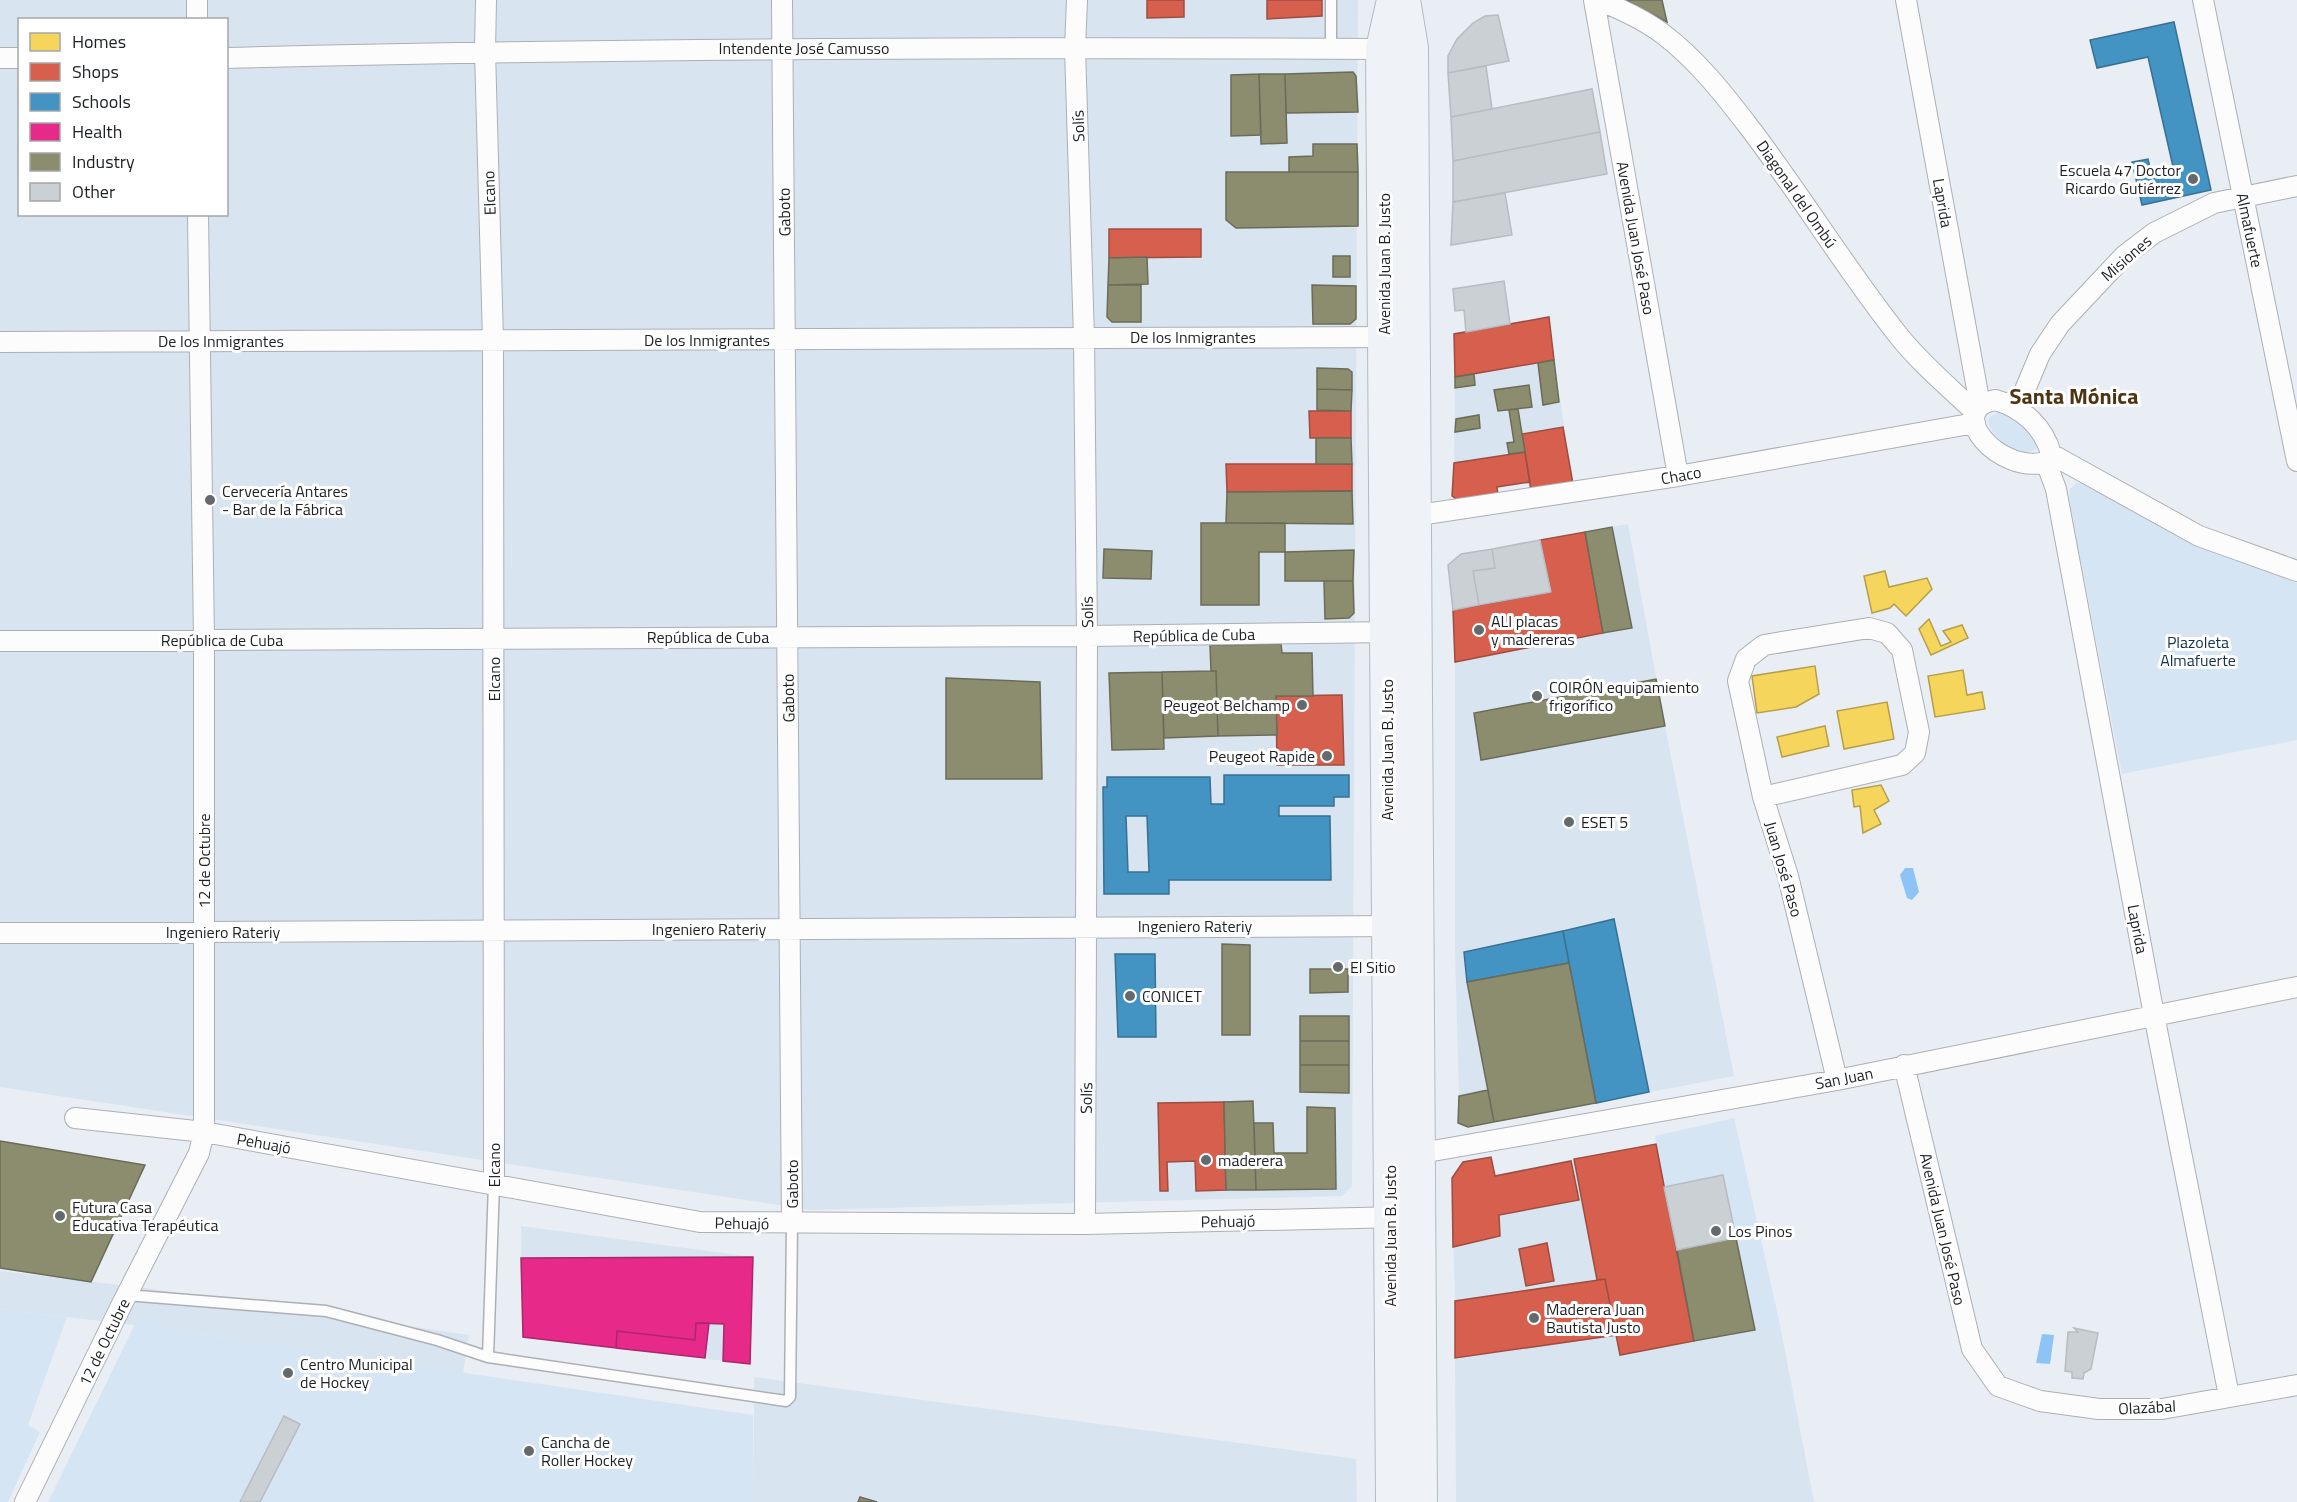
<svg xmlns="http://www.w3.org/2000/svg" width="2297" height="1502" font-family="'Titillium Web',sans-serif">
	<rect width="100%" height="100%" fill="#e8eef4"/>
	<path fill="#d8e4ef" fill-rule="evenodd" d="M0,0H1358L1352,1186L1342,1196L811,1210L0,1087ZM20,20H226V214H20Z
		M1554,360L1573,484L1525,452L1454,463L1455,377Z
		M1628,524L1665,726L1734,1076L1468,1127L1458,1123L1459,1096L1455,950V662L1603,633L1585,532Z
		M1574,1159L1597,1280L1455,1301L1452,1196L1464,1181Z
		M521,1226L753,1257L750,1364L523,1337Z
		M0,1271L145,1288L469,1335L463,1373L178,1331L141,1315L135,1325L0,1309Z
		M1780,1325L1814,1502H1456L1455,1358L1616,1335L1620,1355Z
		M754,1377L1356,1459L1357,1502H751L754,1489Z"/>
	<path fill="#d6e5f4" d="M2000,412C2015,415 2037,432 2036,449C2020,460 1990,438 1988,420L1991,416Z
		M2076,483H2084L2210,550L2297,583V740L2122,774L2069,501L2070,489Z
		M1734,1118L1780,1325L1694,1341L1655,1136Z
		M0,1309L67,1317L28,1425L40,1432L8,1502H0Z
		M140,1314L178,1331L753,1415L754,1490L751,1502H48Z"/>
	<path fill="#8ec3f5" d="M1905,868H1913L1919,892L1912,900L1907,898L1900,875Z
		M2042,1334L2054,1335L2050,1364L2036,1363Z"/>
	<path fill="#f6d55c" stroke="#b59f4b" stroke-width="1.5" d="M1885,571L1889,587L1927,578L1932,589L1906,616L1894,604L1890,608L1872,613L1864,576Z
		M1929,619L1941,646L1951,642L1943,631L1962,625L1968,638L1931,655L1919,629Z
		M1815,666L1819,694L1796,707L1757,713L1752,676Z
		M1963,670L1967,695L1982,692L1985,709L1935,717L1928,676Z
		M1887,702L1894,739L1844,749L1837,711Z
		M1825,726L1829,746L1782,757L1777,737Z
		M1881,785L1889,801L1874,810L1881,824L1863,833L1860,806L1854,807L1852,790Z"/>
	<path fill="#d6604d" stroke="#9e4d41" stroke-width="1.5" d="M1147,0H1184V17L1147,18Z
		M1267,0H1322V16L1267,19Z
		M1109,229H1201V257L1109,258Z
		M1549,317L1554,360L1455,377L1454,334Z
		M1309,411H1351V438H1310Z
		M1563,427L1573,484L1531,491L1522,434Z
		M1525,452L1530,482L1497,487L1498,496L1459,501L1452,496L1454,463Z
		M1226,464H1352V491L1227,492Z
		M1585,532L1603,633L1455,662L1453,610L1551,592L1540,540Z
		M1342,695L1344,765H1277L1276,696Z
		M1224,1102L1226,1190L1196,1191L1195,1161L1167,1162L1168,1191H1160L1158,1103Z
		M1656,1144L1694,1341L1620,1355L1605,1279L1597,1280L1574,1159Z
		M1491,1157L1495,1176L1571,1161L1579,1200L1499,1215L1500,1236L1453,1247L1452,1178L1463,1162Z
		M1547,1243L1554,1281L1526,1286L1519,1249Z
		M1605,1279L1616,1335L1455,1358V1301Z"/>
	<path fill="#4393c3" stroke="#387193" stroke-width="1.5" fill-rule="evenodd" d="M2174,22L2211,190L2142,205L2132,162L2148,159L2152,176L2174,171L2148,57L2097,68L2090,40Z
		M1224,775H1349V797H1334V806H1279V816H1330L1331,880H1169V894H1104L1103,787H1107V777H1210L1211,804H1224ZM1126,816H1147L1149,872H1128Z
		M1614,919L1649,1092L1596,1103L1563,931Z
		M1563,931L1569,963L1467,982L1464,952Z
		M1115,954H1155L1156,1037H1118Z"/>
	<path fill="#e7298a" stroke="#aa276b" stroke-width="1.5" d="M753,1257L750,1364L723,1361L724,1324L696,1323L695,1340L617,1331L616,1348L523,1337L521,1258Z
		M696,1323H709L705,1358L616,1348L617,1331L695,1340Z"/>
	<path fill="#8c8c6e" stroke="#6b6c58" stroke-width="1.5" d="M1626,0H1662L1667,22Z
		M1353,72L1356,76L1358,112L1286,113L1285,74Z
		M1259,74H1285L1287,143L1261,144Z
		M1259,74L1261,135L1231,136V75Z
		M1313,144H1357L1358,172H1289V157L1313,156Z
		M1226,172H1358V226L1236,228L1226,220Z
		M1333,256H1350V277H1333Z
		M1147,257L1148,284L1108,285L1109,258Z
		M1108,285H1141V322H1112L1107,317Z
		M1312,285L1356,286V319L1350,324H1313Z
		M1554,360L1559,402L1543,405L1538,363Z
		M1317,368L1348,369L1352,372V390L1317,389Z
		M1474,374L1475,385L1455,388V377Z
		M1529,385L1532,407L1498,411L1494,390Z
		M1317,389L1352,390L1351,411L1317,410Z
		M1518,409L1525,452L1509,454L1507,443L1514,442L1509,410Z
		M1479,415L1480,428L1455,432L1456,419Z
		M1316,438H1351L1352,464H1316Z
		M1352,491L1353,524L1226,523L1227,492Z
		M1201,523H1285V552H1259V605H1201Z
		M1612,527L1632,628L1603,633L1585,532Z
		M1104,549L1152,551L1151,579L1103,578Z
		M1354,550L1353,581H1285V552Z
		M1324,581H1353L1354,613L1349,618L1325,619Z
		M1281,644L1282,653H1312L1313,696H1276L1277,735L1218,736L1216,671H1211L1210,645Z
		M1211,671H1216L1218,736L1164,738L1162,672Z
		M1162,672L1164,749L1112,750L1109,673Z
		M946,678L1040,682L1042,779H946Z
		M1656,679L1665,726L1481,760L1474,713Z
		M1222,944L1250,945V1035H1222Z
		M1569,963L1596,1103L1494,1122L1467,982Z
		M1310,969H1348V992L1310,993Z
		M1300,1016H1349V1041H1300Z
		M1300,1041H1349V1065H1300Z
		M1300,1065H1349V1093L1300,1092Z
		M1488,1090L1494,1122L1468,1127L1458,1123L1459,1096Z
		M1253,1101L1256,1190H1226L1224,1102Z
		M1307,1107L1335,1108L1336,1189L1256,1190L1254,1123H1273L1274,1153H1307Z
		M0,1141L145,1165L91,1282L0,1268Z
		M1736,1238L1755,1330L1694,1341L1677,1250Z
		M860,1497L877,1502H858Z"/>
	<path fill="#cbd0d5" stroke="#b8bcc1" stroke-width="1.5" d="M1498,15L1509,61L1448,73V56L1457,39L1473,23L1485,16Z
		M1486,66L1492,109L1451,117L1448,73Z
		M1592,89L1600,132L1453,161L1451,117Z
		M1600,132L1607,174L1453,202V161Z
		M1505,193L1512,235L1451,245L1453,202Z
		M1504,281L1510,324L1466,332L1464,310L1455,311L1453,289Z
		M1540,540L1551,592L1479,605L1473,571L1495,568L1492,549Z
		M1492,549L1495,568L1473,571L1479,605L1453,610L1448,565L1461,554Z
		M1723,1175L1736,1238L1677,1250L1664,1187Z
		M2074,1328L2098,1333L2091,1369L2084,1373L2083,1379L2072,1378V1372L2065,1371L2068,1332H2078Z
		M284,1416L300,1424L260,1502H240Z"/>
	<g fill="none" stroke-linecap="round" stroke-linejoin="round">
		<g stroke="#acb0b5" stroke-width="13">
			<path id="lane" d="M1331,48V0
				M126,1295L326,1311L437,1340L488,1357L786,1401L790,1397L792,1224
				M488,1357L494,1184"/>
		</g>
		<g stroke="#acb0b5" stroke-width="22">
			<path id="street" d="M486,0L485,51L493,340L494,1184
				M782,0L792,1224
				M1077,0L1075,48L1084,338L1087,636L1085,1224
				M1594,0L1678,476
				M1598,0C1621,9 1643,19 1663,34C1697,60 1723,93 1749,127C1801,195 1845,268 1898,335C1920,363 1949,387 1975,412
				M1906,0L1980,405
				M2203,0L2297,461
				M197,20V0
				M0,58H20
				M226,58C612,48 997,47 1382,49
				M0,342L1395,337
				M1995,400C2022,407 2044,427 2051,454L2046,462C1999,475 1943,410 1995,400Z
				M2017,409L2040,354L2060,324L2124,256L2154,233L2214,203L2297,186
				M2051,454L2199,536L2297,571
				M2046,462L2056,489L2154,1015L2229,1396
				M1406,517L1678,476L1975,423
				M0,641L1087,636L1395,632
				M1763,797L1902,765L1915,753L1919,732L1902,650L1887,633L1869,628L1764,645L1746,659L1738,681L1763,797L1788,876L1837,1080
				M0,933L1398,926
				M1904,1065L1972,1349L1998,1386L2040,1401L2099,1409H2162L2297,1385
				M75,1118L204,1132L700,1222L1085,1224L1401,1217
				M1410,1155L1837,1080L2297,987
				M25,1502L122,1304L199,1153L204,1132V640L198,214"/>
		</g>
		<g stroke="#b3bbc3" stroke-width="34">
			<path id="primary" d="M1404,0L1412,48L1421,1502
				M1392,1502L1382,49L1393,0"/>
		</g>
		<use href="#lane" stroke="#fcfcfd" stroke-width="10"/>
		<use href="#street" stroke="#fcfcfd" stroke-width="20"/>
		<use href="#primary" stroke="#eff2f6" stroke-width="32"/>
	</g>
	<g fill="#64696d" stroke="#fff" stroke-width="2">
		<circle cx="2193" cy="179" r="6"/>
		<circle cx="210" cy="500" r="6"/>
		<circle cx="1479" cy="630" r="6"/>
		<circle cx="1537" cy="696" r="6"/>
		<circle cx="1302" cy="705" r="6"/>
		<circle cx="1327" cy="756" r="6"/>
		<circle cx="1569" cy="822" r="6"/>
		<circle cx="1338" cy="967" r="6"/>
		<circle cx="1130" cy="996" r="6"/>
		<circle cx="1206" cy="1160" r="6"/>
		<circle cx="60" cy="1216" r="6"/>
		<circle cx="1716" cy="1231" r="6"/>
		<circle cx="1534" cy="1318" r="6"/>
		<circle cx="288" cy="1373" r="6"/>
		<circle cx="529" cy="1451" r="6"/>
	</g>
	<g text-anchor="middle" stroke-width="6" stroke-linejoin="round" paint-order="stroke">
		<g font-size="16" fill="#1d2124" stroke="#fff">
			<text x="804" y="54">Intendente José Camusso</text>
			<text transform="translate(1078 126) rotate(-92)" y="6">Solís</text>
			<text transform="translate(489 193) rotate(-92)" y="6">Elcano</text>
			<text transform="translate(1797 194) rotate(55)" y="6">Diagonal del Ombú</text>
			<text transform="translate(1943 203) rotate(80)" y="6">Laprida</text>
			<text transform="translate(784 212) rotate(-91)" y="6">Gaboto</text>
			<text transform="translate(2250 230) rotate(78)" y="6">Almafuerte</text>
			<text transform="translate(1636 238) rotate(80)" y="6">Avenida Juan José Paso</text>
			<text transform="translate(2126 258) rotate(-41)" y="6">Misiones</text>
			<text transform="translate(1384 264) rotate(-90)" y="6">Avenida Juan B. Justo</text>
			<text x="1193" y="343">De los Inmigrantes</text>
			<text x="707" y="346">De los Inmigrantes</text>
			<text x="221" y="347">De los Inmigrantes</text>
			<text transform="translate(1681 475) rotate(-10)" y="6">Chaco</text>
			<text transform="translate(1087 612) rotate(-91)" y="6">Solís</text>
			<text transform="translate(1194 635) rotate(-1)" y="6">República de Cuba</text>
			<text x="708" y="643">República de Cuba</text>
			<text x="222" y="646">República de Cuba</text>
			<text transform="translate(494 679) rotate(-90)" y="6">Elcano</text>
			<text transform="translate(788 698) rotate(-91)" y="6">Gaboto</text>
			<text transform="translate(1387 750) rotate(-90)" y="6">Avenida Juan B. Justo</text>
			<text transform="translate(204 861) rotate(-90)" y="6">12 de Octubre</text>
			<text transform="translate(1784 869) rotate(74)" y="6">Juan José Paso</text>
			<text x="1195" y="932">Ingeniero Rateriy</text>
			<text x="709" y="935">Ingeniero Rateriy</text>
			<text transform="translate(2138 929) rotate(79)" y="6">Laprida</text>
			<text x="223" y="938">Ingeniero Rateriy</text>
			<text transform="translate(1844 1078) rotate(-11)" y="6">San Juan</text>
			<text transform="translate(1086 1098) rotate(-89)" y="6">Solís</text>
			<text transform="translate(264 1143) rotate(10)" y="6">Pehuajó</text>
			<text transform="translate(494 1165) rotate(-90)" y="6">Elcano</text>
			<text transform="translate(792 1184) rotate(-90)" y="6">Gaboto</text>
			<text transform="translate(1228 1221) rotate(-1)" y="6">Pehuajó</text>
			<text transform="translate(742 1223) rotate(1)" y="6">Pehuajó</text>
			<text transform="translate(1943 1229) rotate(77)" y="6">Avenida Juan José Paso</text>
			<text transform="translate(1390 1236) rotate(-90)" y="6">Avenida Juan B. Justo</text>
			<text transform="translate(104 1342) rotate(-64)" y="6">12 de Octubre</text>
			<text transform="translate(2147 1407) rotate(-3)" y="6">Olazábal</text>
		</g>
		<g font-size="16" fill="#1d2124" stroke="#fff" text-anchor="start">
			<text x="2181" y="176" text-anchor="end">Escuela 47 Doctor<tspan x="2181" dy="18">Ricardo Gutiérrez</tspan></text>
			<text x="222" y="497">Cervecería Antares<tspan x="222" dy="18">- Bar de la Fábrica</tspan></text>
			<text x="1491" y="627">ALI placas<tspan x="1491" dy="18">y madereras</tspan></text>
			<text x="1549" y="693">COIRÓN equipamiento<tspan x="1549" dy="18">frigorífico</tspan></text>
			<text x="1290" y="711" text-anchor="end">Peugeot Belchamp</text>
			<text x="1315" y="762" text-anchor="end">Peugeot Rapide</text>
			<text x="1581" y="828">ESET 5</text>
			<text x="1350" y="973">El Sitio</text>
			<text x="1142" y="1002">CONICET</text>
			<text x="1218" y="1166">maderera</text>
			<text x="72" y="1213">Futura Casa<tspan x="72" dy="18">Educativa Terapéutica</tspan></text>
			<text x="1728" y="1237">Los Pinos</text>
			<text x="1546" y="1315">Maderera Juan<tspan x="1546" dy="18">Bautista Justo</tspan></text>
			<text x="300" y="1370">Centro Municipal<tspan x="300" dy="18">de Hockey</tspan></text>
			<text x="541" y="1448">Cancha de<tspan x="541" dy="18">Roller Hockey</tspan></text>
		</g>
		<g font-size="16" fill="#14324e" stroke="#fff">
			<text x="2198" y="648">Plazoleta<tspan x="2198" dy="18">Almafuerte</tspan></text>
		</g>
		<g font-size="22" font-weight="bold" fill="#4e3413" stroke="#fff">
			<text x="2074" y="404">Santa Mónica</text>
		</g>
	</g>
	<rect x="18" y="18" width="210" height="198" fill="#ffffff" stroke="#a5a6a7" stroke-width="1.5"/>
	<rect x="30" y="33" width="30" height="18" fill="#f6d55c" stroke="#a5a6a7" stroke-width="1.5"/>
	<text x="72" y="48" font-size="18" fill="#1d2124">Homes</text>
	<rect x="30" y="63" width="30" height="18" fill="#d6604d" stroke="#a5a6a7" stroke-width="1.5"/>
	<text x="72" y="78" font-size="18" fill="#1d2124">Shops</text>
	<rect x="30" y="93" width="30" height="18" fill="#4393c3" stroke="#a5a6a7" stroke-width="1.5"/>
	<text x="72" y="108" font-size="18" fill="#1d2124">Schools</text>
	<rect x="30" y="123" width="30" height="18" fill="#e7298a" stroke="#a5a6a7" stroke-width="1.5"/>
	<text x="72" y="138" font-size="18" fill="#1d2124">Health</text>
	<rect x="30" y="153" width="30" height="18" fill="#8c8c6e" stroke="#a5a6a7" stroke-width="1.5"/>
	<text x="72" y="168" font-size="18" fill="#1d2124">Industry</text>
	<rect x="30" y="183" width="30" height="18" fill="#cbd0d5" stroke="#a5a6a7" stroke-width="1.5"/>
	<text x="72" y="198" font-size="18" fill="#1d2124">Other</text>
</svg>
